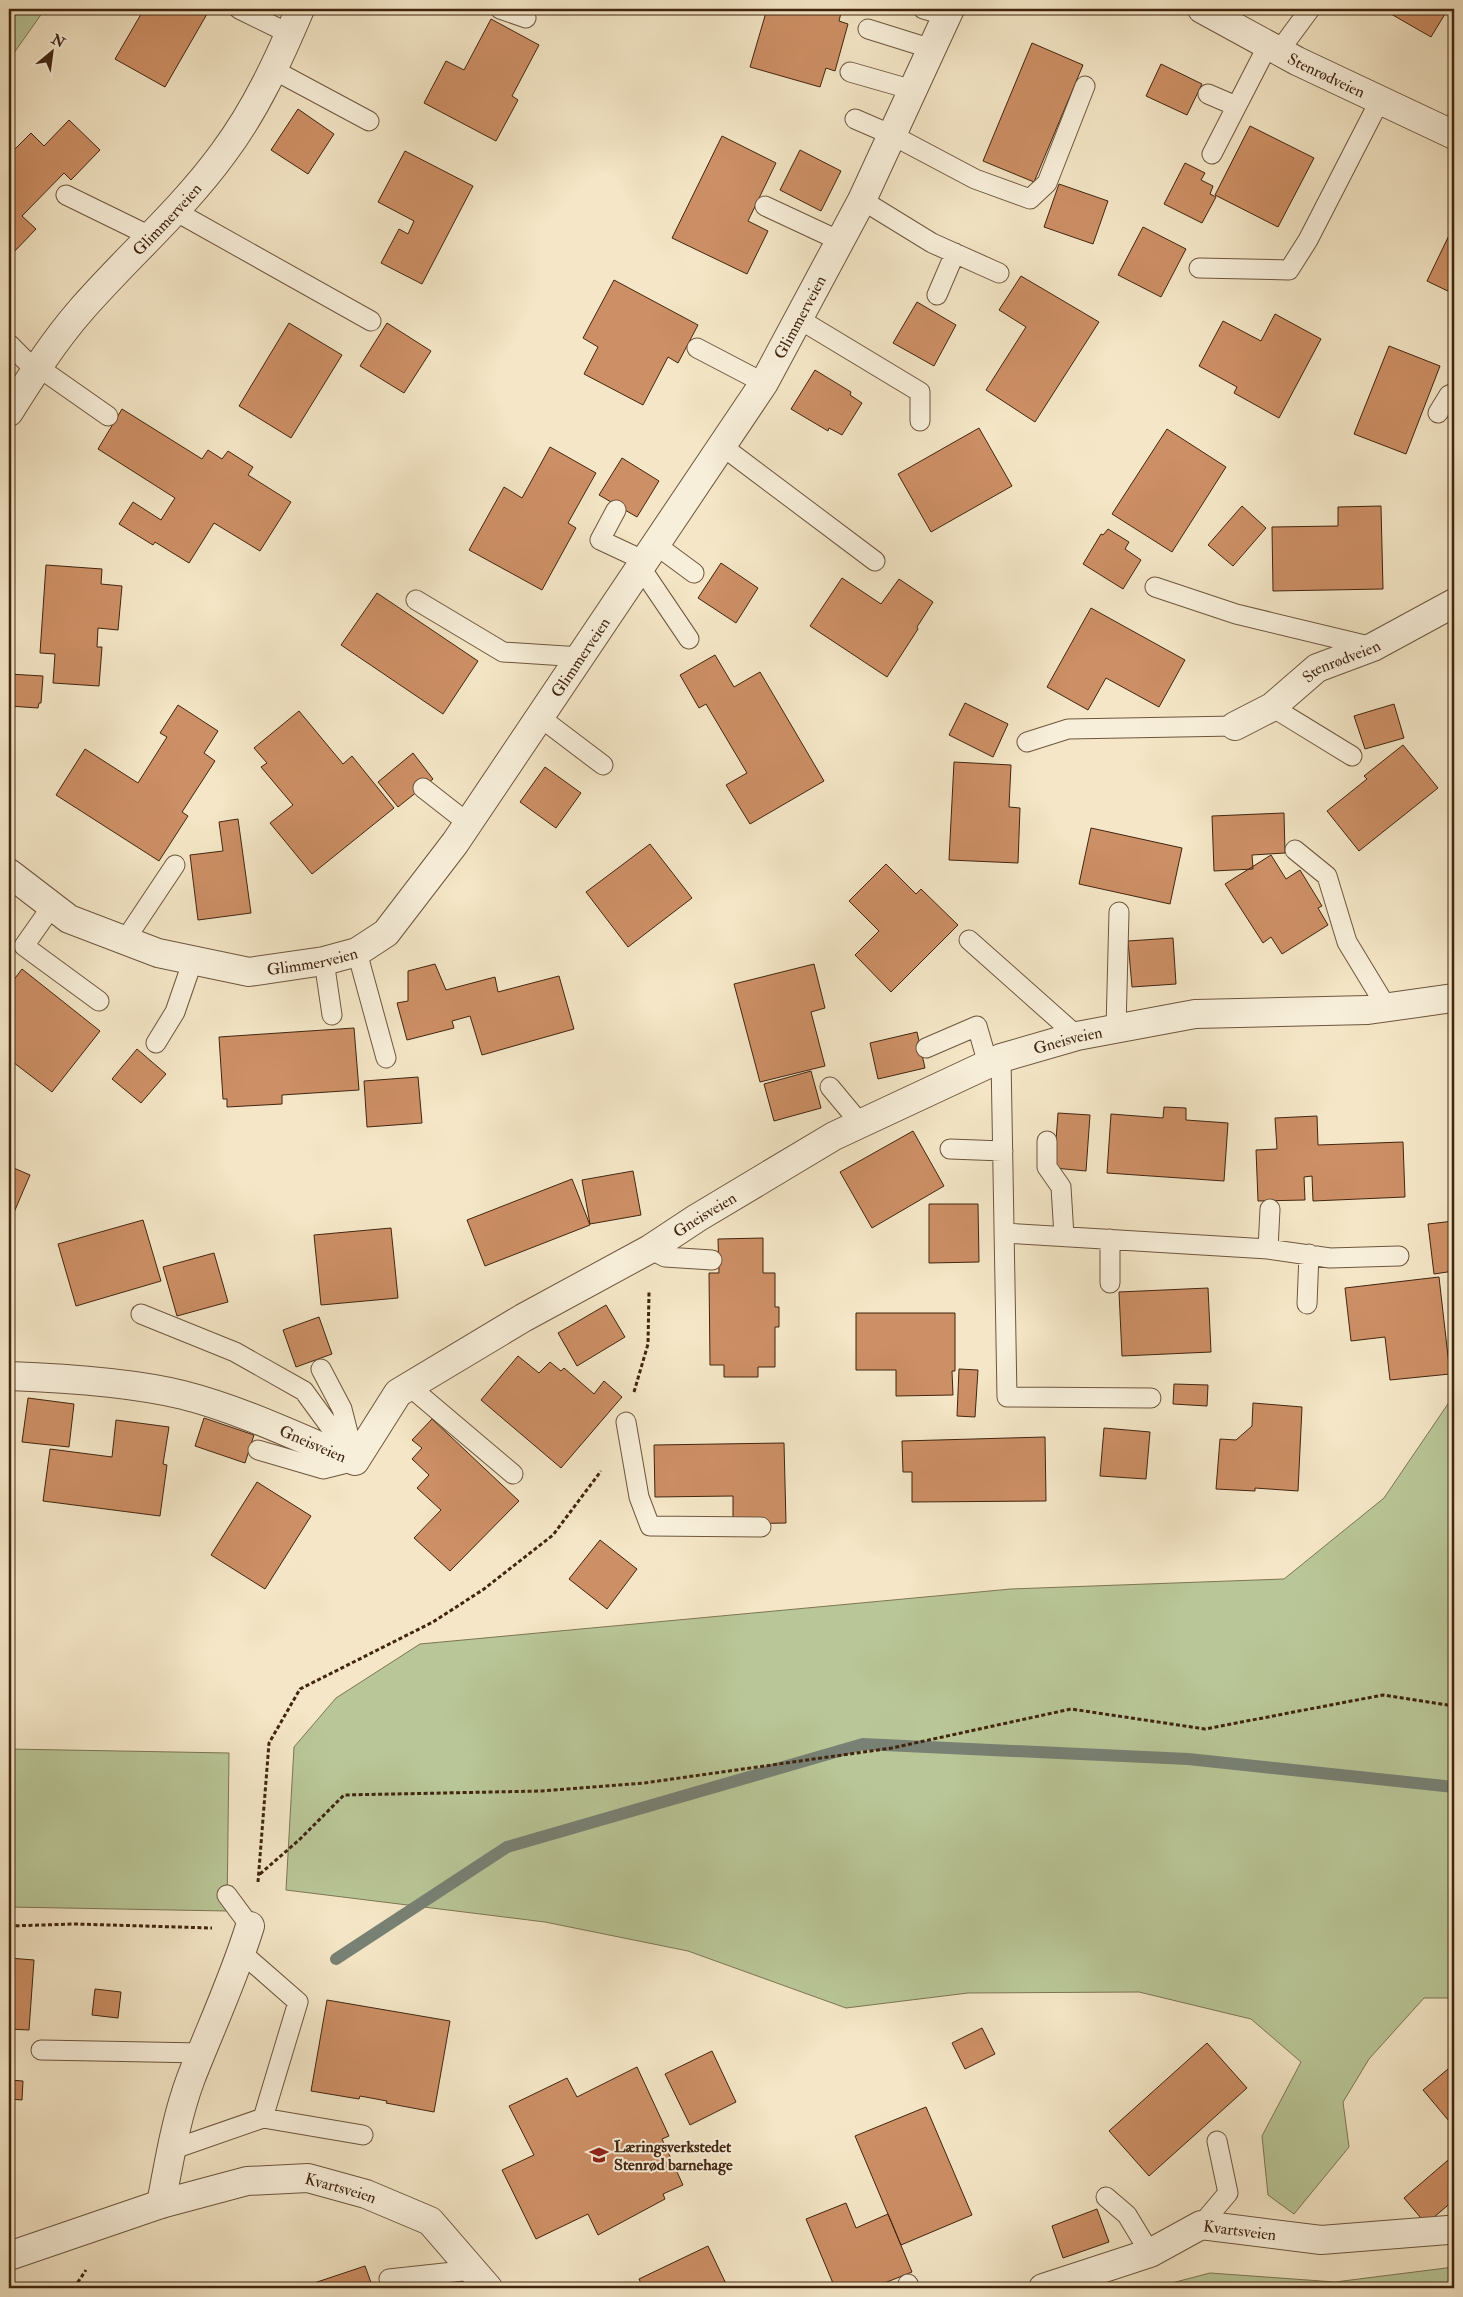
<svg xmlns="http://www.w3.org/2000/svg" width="1463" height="2297" font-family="'IM FELL Double Pica',serif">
	<rect width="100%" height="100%" fill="#f4e6c6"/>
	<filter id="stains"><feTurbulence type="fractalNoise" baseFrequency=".004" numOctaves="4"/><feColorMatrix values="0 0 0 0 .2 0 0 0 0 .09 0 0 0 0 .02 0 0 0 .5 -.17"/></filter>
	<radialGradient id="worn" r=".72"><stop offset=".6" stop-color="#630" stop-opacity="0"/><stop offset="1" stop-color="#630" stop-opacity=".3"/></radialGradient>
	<path fill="#b9c697" stroke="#7d7653" d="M9,9H45L9,60Z
		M1454,1395V1998H1424L1369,2059L1343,2102L1349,2147L1294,2214L1268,2195L1262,2136L1301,2062L1251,2019L1139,1992L968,1993L846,2008L688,1951L545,1922L286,1890L294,1747L336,1698L420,1644L1011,1589L1284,1579L1384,1498Z
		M9,1749L229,1753L227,1911L9,1907Z
		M1454,2267V2288H1163L1164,2285L1210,2273L1335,2282Z"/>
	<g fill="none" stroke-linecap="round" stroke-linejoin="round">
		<path stroke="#788174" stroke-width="12" d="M336,1959L507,1847L863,1744L1188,1759L1454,1787"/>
	</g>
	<path fill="#cd8f65" stroke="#41250f" d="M144,9H198L207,14L165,87L115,59Z
		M767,9H842L839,21L848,24L835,71L826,68L820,87L750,67Z
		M1395,9H1448L1431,37L1391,14Z
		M491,19L539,45L512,96L518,100L496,141L424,103L446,61L464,70Z
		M1032,43L1083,65L1034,182L983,161Z
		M1161,64L1202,84L1187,115L1146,96Z
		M298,109L334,134L308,174L271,150Z
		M69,120L100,150L71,180L64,173L22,216L36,229L12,254L9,252V155L31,133L44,146Z
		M1250,126L1314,158L1278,227L1215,195Z
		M722,136L776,163L748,221L768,231L747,274L672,238Z
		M800,150L841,171L821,211L780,190Z
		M405,151L473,186L422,284L381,263L399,229L408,234L414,221L378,202Z
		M1185,163L1205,173L1201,180L1213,186L1210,194L1216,197L1202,223L1164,204Z
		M1059,184L1108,201L1093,244L1044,227Z
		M1454,225V294L1427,281Z
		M1143,227L1186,249L1161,297L1118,275Z
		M1021,276L1099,322L1035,422L986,390L1026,327L999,310Z
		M614,280L698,325L678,363L668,357L643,405L584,374L598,347L583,338Z
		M917,302L956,325L934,366L893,343Z
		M1275,314L1321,339L1279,418L1234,393L1237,387L1199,366L1223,321L1261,341Z
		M289,323L342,355L291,438L239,406Z
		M387,323L431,351L404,393L360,366Z
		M1389,346L1440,366L1406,454L1354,434Z
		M815,370L851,392L850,395L862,403L842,435L829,428L828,431L791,409Z
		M122,409L202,459L208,450L222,459L228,451L253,467L248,475L291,502L260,551L214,523L189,563L155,542L153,545L119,524L133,502L161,520L175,498L98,449Z
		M979,428L1012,486L931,532L898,474Z
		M1167,429L1226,467L1172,552L1112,514Z
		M550,447L596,473L568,523L576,528L542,590L469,550L504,487L522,498Z
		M622,458L659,481L637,517L599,495Z
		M1242,506L1266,528L1233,566L1208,545Z
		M1381,506L1383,589L1273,591L1272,527L1338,526V507Z
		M1108,529L1129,542L1125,549L1141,560L1123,589L1083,564L1101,534L1103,535Z
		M721,563L758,588L736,623L698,598Z
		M46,565L102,569L101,584L122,586L118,630L98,628L97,647H102L99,686L53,683L55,654L40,653Z
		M842,578L881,604L899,579L933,602L917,627L918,629L887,677L810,626Z
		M377,593L478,661L443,714L341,645Z
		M1091,608L1185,660L1159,707L1106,678L1088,710L1047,687Z
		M715,655L734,687L760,672L824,781L750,824L726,785L747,773L706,704L699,708L680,675Z
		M9,674L43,676L41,703H39L38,708L9,706Z
		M965,703L1008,724L993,757L949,735Z
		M1394,704L1404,738L1365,749L1354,716Z
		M178,705L218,731L204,753L215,761L182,812L188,816L159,861L56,795L85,749L138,783L167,737L160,733Z
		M299,711L343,764L352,756L394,808L312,874L270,823L293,805L261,767L267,763L254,748Z
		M1403,745L1438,788L1359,851L1327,811L1367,779L1364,776Z
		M413,753L433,779L398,807L378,782Z
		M954,762L1011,765L1009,807L1020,808L1018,863L949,860Z
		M545,767L581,793L556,828L520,802Z
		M1284,813L1285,853L1252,855L1253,869L1214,871L1212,816Z
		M238,819L251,913L198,920L190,855L223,851L219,822Z
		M1091,828L1182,848L1170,904L1079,884Z
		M650,844L692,898L628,947L586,892Z
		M1271,855L1286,879L1300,870L1322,906L1318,908L1328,925L1282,954L1271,937L1263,943L1225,884Z
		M886,864L916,894L921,889L958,925L891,992L855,955L879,931L849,901Z
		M1173,938L1176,984L1132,987L1128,941Z
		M435,964L446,990L495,977L498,992L559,976L574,1029L482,1055L470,1016L452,1021L454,1028L407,1040L397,1003L408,1001V971Z
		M814,964L825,1008L811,1012L825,1066L760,1082L734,984Z
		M22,969L100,1031L52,1092L9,1059V986Z
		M354,1028L359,1090L282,1095V1104L227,1107V1099H223L219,1037Z
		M917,1032L925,1068L878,1079L870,1043Z
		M137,1049L166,1074L141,1103L112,1079Z
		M811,1071L821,1108L774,1121L764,1084Z
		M418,1077L422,1123L367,1127L364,1081Z
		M1164,1107L1186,1108V1120L1228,1123L1224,1181L1107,1173L1111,1114L1163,1118Z
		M1058,1113L1090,1115L1086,1171L1054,1168Z
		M1317,1116L1318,1145L1403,1142L1405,1197L1313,1201L1312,1176L1304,1177L1305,1200L1258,1201L1256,1150L1277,1149L1275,1118Z
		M913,1131L944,1186L872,1228L840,1172Z
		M9,1166L30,1175L9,1224Z
		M633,1171L641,1215L590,1224L582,1180Z
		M572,1179L590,1225L485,1266L467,1220Z
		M929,1204H978L979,1262L929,1263Z
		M143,1220L161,1281L76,1306L58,1244Z
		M1454,1221V1271L1434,1274L1428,1224Z
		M391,1228L398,1298L321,1305L314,1235Z
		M763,1238V1273H775V1307H779V1327H775V1367H758V1377H724V1365H710L709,1273H719L718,1239Z
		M214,1253L228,1302L177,1316L163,1267Z
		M1439,1277L1450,1374L1390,1380L1385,1337L1351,1341L1345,1288Z
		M1208,1288L1211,1352L1122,1356L1119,1292Z
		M606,1305L625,1337L577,1366L558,1333Z
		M856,1313H955V1371H952L953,1395L896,1396V1370H856Z
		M319,1317L332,1354L296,1367L283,1330Z
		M518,1356L539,1373L550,1362L561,1371L564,1368L594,1394L604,1381L622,1397L561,1468L481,1400Z
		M959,1369L978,1370L975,1417L957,1416Z
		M1174,1384L1208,1385L1207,1406L1173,1404Z
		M28,1398L74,1404L69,1447L22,1442Z
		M1253,1403L1302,1407L1298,1491L1255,1488V1491L1216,1489L1220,1439L1236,1440L1252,1426Z
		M204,1418L254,1435L245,1463L195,1446Z
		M432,1419L519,1501L450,1571L414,1538L441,1510L417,1488L429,1475L412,1459L422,1448L412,1440Z
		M116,1420L169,1427L163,1464L167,1465L160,1516L43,1501L50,1449L112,1457Z
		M1104,1428L1150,1432L1146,1479L1100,1476Z
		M1045,1437L1046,1501L912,1502V1472H903L902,1441Z
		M784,1443L786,1523L733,1524V1496L655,1497L654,1445Z
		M257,1482L311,1516L265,1589L211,1555Z
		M600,1540L637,1569L607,1609L569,1579Z
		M9,1958L34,1960L29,2030L9,2029Z
		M95,1989L121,1992L118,2018L92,2015Z
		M327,2000L450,2021L434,2112L386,2103L387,2101L360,2096L359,2099L311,2091Z
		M982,2028L995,2054L965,2069L952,2043Z
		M1207,2043L1247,2088L1149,2176L1109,2131Z
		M712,2051L736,2102L690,2125L665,2074Z
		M1454,2064V2127L1423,2090Z
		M637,2067L669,2136L662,2139L683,2185L663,2194L665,2199L598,2235L588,2214L536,2239L502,2170L534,2155L509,2106L567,2078L577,2097Z
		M9,2080L23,2081L22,2100L9,2099Z
		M926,2107L972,2215L901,2245L855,2136Z
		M1454,2155V2200L1426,2224L1404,2198Z
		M846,2203L856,2228L888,2214L912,2272L872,2288H835L806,2219Z
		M1097,2209L1109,2242L1063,2258L1052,2226Z
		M708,2246L728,2288H643L639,2279Z
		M365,2266L373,2288H312L311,2284Z"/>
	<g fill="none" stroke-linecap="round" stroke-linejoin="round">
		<g stroke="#6e553d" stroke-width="21">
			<path id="lane" d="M239,9L290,34
				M500,9L526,18
				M923,9L947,16
				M868,29L932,49
				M1279,51L1310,9
				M274,70L369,121
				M850,72L913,90
				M1208,94L1236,106
				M855,119L892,135L975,179L1030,199L1047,183L1085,86
				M1212,154L1268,45
				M66,195L152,237
				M862,200L932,243L999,273
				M765,206L840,241
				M175,211L371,321
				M1199,268L1289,270L1308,240L1380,100
				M937,295L955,253
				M799,319L920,392V421
				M9,344L35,370
				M697,348L764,383
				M38,367L108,416
				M1438,413L1449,395L1454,393
				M722,446L875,561
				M616,510L600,540L645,561
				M656,545L694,573
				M641,568L689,639
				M1155,587L1236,614L1373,647
				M416,600L503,652L581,657
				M1272,707L1352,756
				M541,718L603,765
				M1027,742L1068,729L1235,726
				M423,788L469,824
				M1295,850L1327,876L1347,942L1387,1008
				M52,906L24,946L99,1001
				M125,940L175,865
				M969,940L1077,1036
				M357,952L386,1058
				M324,961L332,1015
				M1116,1028L1119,912
				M156,1043L175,1012L193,960
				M926,1048L977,1026L988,1064
				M1001,1058L1007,1397L1151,1398
				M830,1087L860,1123
				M1047,1141V1167L1061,1187L1064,1236
				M950,1149L1003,1151
				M1004,1233L1268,1249L1330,1258L1399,1256
				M1110,1239V1283
				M650,1249L665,1257L712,1260
				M1268,1249L1270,1209
				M1307,1304L1309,1254
				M141,1314L235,1352L304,1391L355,1461L323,1469L258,1450
				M321,1369L342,1409L353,1452
				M409,1386L513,1474
				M626,1422L639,1497L650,1526L761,1527
				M227,1895L250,1926
				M242,1953L298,2002L263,2118L363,2135
				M41,2050L202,2053
				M171,2150L263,2118
				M1106,2197L1127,2215L1150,2253
				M1201,2225L1228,2193L1217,2141
				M389,2279L472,2270
				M908,2284L910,2288"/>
		</g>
		<g stroke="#6e553d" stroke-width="30">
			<g id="street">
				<path id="s1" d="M1202,9L1297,61L1454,135"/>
				<path id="s2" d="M9,412C31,377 54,341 81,310C128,256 182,210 224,152C256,109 279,59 300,9"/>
				<path id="s3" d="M1235,726L1272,707L1317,668L1373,647L1454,603"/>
				<path id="s4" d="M9,873L69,919L158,953L249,972L324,961L357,952L386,933L455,843L764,383L862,200L950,9"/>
				<path id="s5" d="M9,1376C63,1378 130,1382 183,1395C242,1410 299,1438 355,1461L398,1393L523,1318L650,1249L697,1218L834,1136L1001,1058L1077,1036L1195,1014L1368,1010L1453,998"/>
				<path d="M161,2204C169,2162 176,2118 191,2078C211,2027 234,1978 250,1926"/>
				<path id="s6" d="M9,2256L161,2204L247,2181L308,2178L366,2194L430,2221L488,2288"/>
				<path id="s7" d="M1043,2288L1150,2253L1201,2225L1321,2240L1448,2230"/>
			</g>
		</g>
		<path stroke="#41250f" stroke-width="3" stroke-dasharray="4 2.5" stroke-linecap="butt" d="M634,1392L648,1344L649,1292
			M260,1874L299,1840L344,1795L542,1791L644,1783L892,1748L1071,1709L1205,1729L1383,1695L1454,1706
			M258,1882L269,1743L300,1689L433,1622L484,1589L553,1535L601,1471
			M9,1926L75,1924L212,1928
			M74,2288L86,2270"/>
		<use href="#lane" stroke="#f8efda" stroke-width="19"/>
		<use href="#street" stroke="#f8efda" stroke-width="28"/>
	</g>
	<defs>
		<g id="school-bare" transform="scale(1.5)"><path d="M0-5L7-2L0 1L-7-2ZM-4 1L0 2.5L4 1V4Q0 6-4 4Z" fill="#8f2418" stroke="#f8efda" stroke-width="2.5" paint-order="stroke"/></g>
	</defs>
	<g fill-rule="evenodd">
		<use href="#school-bare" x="599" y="2155"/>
	</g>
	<g text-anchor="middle" stroke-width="4" stroke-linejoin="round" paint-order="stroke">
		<g font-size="16" fill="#41250f" stroke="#f8efda">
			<text dy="6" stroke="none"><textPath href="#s1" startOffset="141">Stenrødveien</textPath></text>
			<text dy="6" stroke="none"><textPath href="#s2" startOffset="250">Glimmerveien</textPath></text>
			<text dy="6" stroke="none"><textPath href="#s4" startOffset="1151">Glimmerveien</textPath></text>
			<text dy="6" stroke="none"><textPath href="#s4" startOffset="746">Glimmerveien</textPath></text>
			<text dy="6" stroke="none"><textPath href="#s3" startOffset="126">Stenrødveien</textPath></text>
			<text dy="6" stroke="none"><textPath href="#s4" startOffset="328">Glimmerveien</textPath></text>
			<text dy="6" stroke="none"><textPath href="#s5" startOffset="1200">Gneisveien</textPath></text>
			<text dy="6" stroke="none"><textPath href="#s5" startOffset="795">Gneisveien</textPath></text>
			<text dy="6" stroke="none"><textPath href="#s5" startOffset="314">Gneisveien</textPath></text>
			<text dy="6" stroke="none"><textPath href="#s6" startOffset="345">Kvartsveien</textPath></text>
			<text dy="6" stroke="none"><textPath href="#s7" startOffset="210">Kvartsveien</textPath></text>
		</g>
		<g font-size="16" font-weight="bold" fill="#41250f" stroke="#f8efda" text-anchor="start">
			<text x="614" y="2152">Læringsverkstedet<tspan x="614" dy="18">Stenrød barnehage</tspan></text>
		</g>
	</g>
	<rect width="1463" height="2297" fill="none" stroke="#f4e6c6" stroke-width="30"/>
	<rect x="10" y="10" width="1443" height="2277" fill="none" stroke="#41250f" stroke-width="2.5"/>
	<rect x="15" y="15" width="1433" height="2267" fill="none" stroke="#41250f"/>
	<g transform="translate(52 52) rotate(29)" stroke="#f8efda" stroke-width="4" paint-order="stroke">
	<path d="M0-4L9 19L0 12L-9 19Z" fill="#41250f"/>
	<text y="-8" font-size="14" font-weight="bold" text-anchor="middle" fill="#41250f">N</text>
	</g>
	<rect width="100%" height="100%" filter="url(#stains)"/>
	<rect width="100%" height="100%" fill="url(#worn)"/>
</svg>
